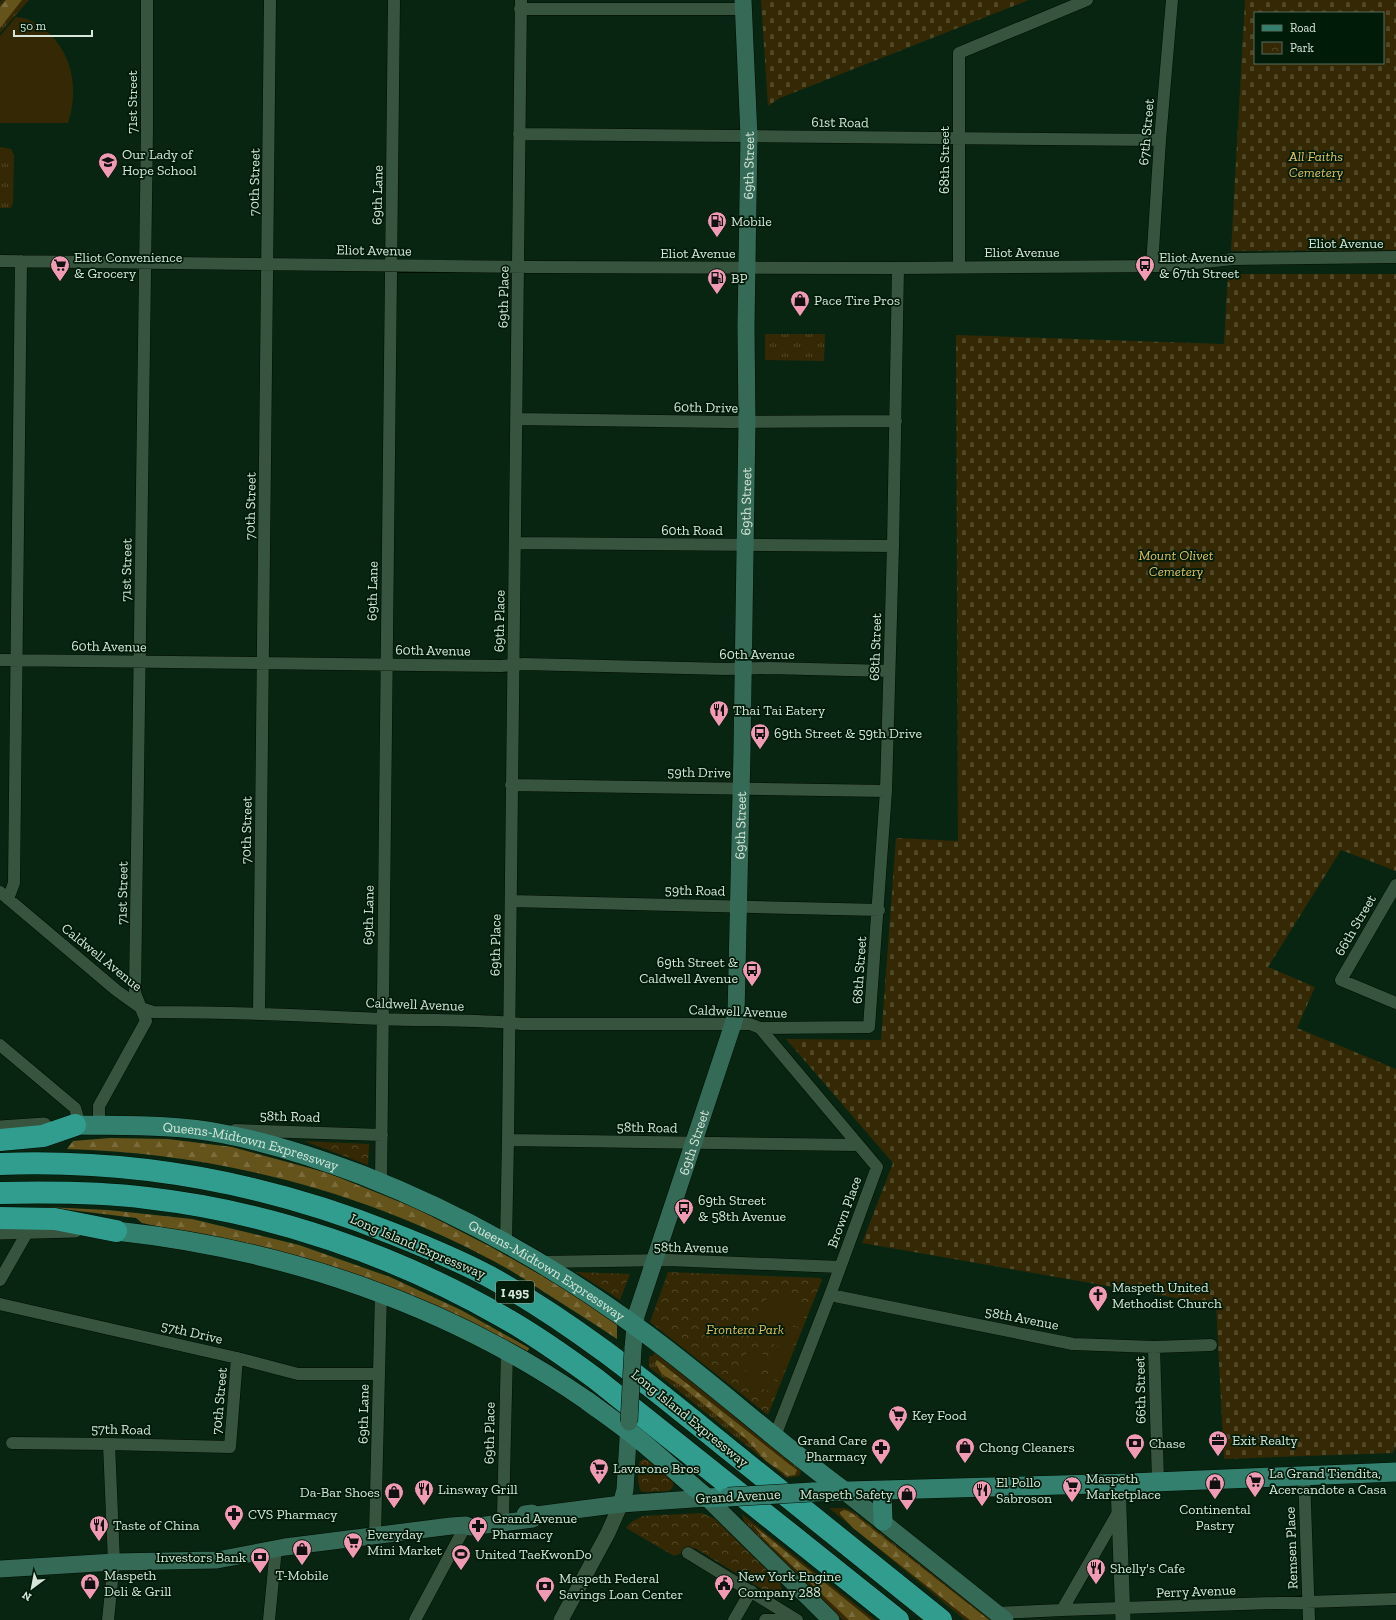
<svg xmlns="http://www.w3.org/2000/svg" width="1396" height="1620" font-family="'Zilla Slab',serif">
	<defs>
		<pattern id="grass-tufts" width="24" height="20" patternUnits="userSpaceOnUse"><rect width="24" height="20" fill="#342904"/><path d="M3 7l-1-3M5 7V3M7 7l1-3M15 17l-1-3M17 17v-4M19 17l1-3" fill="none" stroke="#514828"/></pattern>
		<pattern id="forest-firs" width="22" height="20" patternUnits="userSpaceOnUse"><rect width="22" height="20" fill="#65531c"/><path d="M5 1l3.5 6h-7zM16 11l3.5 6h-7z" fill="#7a6c3c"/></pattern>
		<pattern id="cemetery-stones" width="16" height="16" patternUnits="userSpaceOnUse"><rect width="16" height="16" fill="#342904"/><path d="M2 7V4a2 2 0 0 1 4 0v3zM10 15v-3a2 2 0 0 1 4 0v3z" fill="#514828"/></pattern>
		<pattern id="park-crowns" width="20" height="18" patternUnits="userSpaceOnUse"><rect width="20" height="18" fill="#342904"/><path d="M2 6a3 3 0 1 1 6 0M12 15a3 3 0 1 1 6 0" fill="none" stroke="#514828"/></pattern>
	</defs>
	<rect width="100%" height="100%" fill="#082512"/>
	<path fill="url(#grass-tufts)" d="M2,0H29L0,33V2Z
		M0,147L11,149L14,155L13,203L11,208H0Z
		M765,334H825L824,361L765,360Z
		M654,1352L799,1467L801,1472L799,1476L787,1478L649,1367V1356H653Z
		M829,1508H845L854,1512L991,1620H965Z
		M742,1514L875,1620H843L752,1531L744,1522Z"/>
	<path fill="url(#forest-firs)" d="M6,0H22L0,28V7Z
		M110,1138L168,1139L232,1147L328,1173L415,1208L493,1248L560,1286L617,1324V1339C593,1323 568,1307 544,1292C532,1284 520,1276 508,1269C374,1194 220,1153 67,1149L73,1141Z
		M46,1207L108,1210L192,1219L299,1245L390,1277L461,1310L529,1348L527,1354L170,1229L142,1223L136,1218Z
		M657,1360L789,1464L797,1470L795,1475L788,1476L766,1461L746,1439L680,1385L662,1374L655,1363Z
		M844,1510L848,1511L856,1516L989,1620H970L853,1528L840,1514V1512Z
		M753,1525L871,1620H849L764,1539Z"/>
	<path fill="url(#cemetery-stones)" fill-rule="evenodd" d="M761,0H1029L780,98L768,106Z
		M1245,0H1396V250L1231,251ZM1255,13H1383V63H1255Z
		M1228,274H1396V871L1341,850L1268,967L1315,987L1297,1028L1396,1069V1446L1393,1453L1224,1459L1216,1305L862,1243L893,1163L786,1039L881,1040L896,838L958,841L956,335L1224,344Z"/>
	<path fill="url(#park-crowns)" d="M304,1141L369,1144L368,1165Z
		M576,1272L630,1274L620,1300Z
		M668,1272L820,1278L822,1280L768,1415L650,1322Z
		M644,1459L650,1461L673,1482C674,1486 672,1489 669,1491L643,1492L641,1491C637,1483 637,1469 640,1461Z
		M702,1513L715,1519L780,1583L783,1594L780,1597H775L695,1548L674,1556L626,1528L631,1522L643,1516Z"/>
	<path fill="#342904" d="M16,17C30,18 41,25 51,35C74,59 78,92 68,123H0V36Z
		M769,1292L808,1306L800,1328L761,1314Z
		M761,1315L799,1329L788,1359L775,1354L778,1346L787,1349L753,1337Z
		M748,1349L768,1356L764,1369L743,1362Z
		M772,1358L786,1363L782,1376L768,1371Z
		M742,1370L779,1382L775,1393L738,1381Z"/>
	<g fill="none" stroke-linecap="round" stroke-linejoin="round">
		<g stroke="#000d01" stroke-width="13">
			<path id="minor" d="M520,9H744
				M519,134L1160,140
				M0,261L530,267L898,268L1167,266L1233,259L1396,257
				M1152,266L1160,140L1172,0
				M959,267V53L1087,0
				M516,419L729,422L896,421
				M515,543L893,546
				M0,660L501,666L524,664L726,669L769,668L889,671
				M511,785L886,791
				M1396,885L1341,980L1396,1003
				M0,892L116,990L141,1008L153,1012C230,1012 305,1015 381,1019C428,1021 475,1019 521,1024H750L760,1028L869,1027L886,791L893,546L898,268
				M8,899L14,883L21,261
				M511,901L879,910
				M259,1013L270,0
				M760,1028L877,1167L830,1295L775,1436
				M0,1045L75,1108L80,1125
				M99,1125V1106L146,1021L135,993L147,129V0
				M235,1130L382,1135
				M508,1140L857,1145
				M381,1182L394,0
				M506,1242L508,1140L521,0
				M540,1262L668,1260L840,1267
				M0,1280L28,1231
				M830,1295L1073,1344L1154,1347L1211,1345
				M0,1304L237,1358L298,1374H378
				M1154,1347L1158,1481
				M12,1443L109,1444L230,1447L237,1358
				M1304,1475L1309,1620
				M503,1516L507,1351
				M375,1535L381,1293
				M688,1553L797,1620
				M1062,1610L1119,1511
				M997,1613L1062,1610L1396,1599
				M108,1620L114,1562L109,1444
				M269,1620L276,1548
				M415,1620L466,1525
				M734,1620L751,1591
				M765,1620L795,1619"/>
		</g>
		<g stroke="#000d01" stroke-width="16">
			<path id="tertiary" d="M0,1128L44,1125
				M0,1232L75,1230
				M1118,1483L1123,1620
				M561,1620L608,1533L621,1504"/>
		</g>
		<g stroke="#000d01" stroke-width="18">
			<g id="secondary">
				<path id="s1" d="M633,1348L636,1316L736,1015L742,751L747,422L746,327L749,136L743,0"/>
				<path d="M844,1491L1005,1620"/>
				<path d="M621,1504L625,1490L629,1422"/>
				<path d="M525,1514L532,1513L536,1515L621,1504L707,1498L831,1620"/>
				<path d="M0,1569L114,1562L217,1560L285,1547L451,1526L466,1525L470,1527L533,1519L536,1515"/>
			</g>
		</g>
		<g stroke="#000d01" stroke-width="20">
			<g id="primary">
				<path id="s2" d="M75,1125C125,1126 175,1124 224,1134C271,1143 317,1158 362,1175C464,1215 557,1268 645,1333C713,1383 776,1441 844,1491"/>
				<path d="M116,1231C283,1249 447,1304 586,1400C605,1414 624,1427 642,1442C664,1460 685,1480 707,1498L728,1497"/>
				<path d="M882,1491L883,1521"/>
				<path d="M812,1492L1130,1483L1396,1472"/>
			</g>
		</g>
		<g stroke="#000d01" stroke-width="23">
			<path id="motorway" d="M0,1140L43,1136L75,1125
				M0,1164C134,1159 266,1183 391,1233C424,1246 458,1260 490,1277C574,1323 648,1384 722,1444C795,1502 868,1561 941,1620
				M0,1193C49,1192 99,1192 147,1198C271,1212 395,1255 503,1317C535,1335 566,1357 596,1379L898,1620
				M0,1218L55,1219L116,1231"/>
		</g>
		<use href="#minor" stroke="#37543f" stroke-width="12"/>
		<use href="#tertiary" stroke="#37543f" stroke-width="15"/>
		<use href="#secondary" stroke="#356a57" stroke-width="17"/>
		<use href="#primary" stroke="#33806f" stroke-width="19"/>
		<use href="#motorway" stroke="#319d8f" stroke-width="22"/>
		<g stroke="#000d01" stroke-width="18" stroke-linecap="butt">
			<path id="secondary-bridge" d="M629,1422L633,1348"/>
		</g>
		<g stroke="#000d01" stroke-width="20" stroke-linecap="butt">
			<path id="primary-bridge" d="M728,1497L812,1492"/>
		</g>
		<use href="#secondary-bridge" stroke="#356a57" stroke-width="17"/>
		<use href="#primary-bridge" stroke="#33806f" stroke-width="19"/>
	</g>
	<defs>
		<g id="school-pin" transform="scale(1)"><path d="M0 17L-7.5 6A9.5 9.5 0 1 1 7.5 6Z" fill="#f09ab4" stroke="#011b09"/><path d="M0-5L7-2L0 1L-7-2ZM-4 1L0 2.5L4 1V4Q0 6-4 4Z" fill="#111"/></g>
		<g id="fuel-pin" transform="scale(1)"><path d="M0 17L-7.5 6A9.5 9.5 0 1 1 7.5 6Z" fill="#f09ab4" stroke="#011b09"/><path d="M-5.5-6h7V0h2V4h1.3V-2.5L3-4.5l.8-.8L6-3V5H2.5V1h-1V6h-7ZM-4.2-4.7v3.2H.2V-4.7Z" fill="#111"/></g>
		<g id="supermarket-pin" transform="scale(1)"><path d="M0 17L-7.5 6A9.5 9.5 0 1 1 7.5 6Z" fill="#f09ab4" stroke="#011b09"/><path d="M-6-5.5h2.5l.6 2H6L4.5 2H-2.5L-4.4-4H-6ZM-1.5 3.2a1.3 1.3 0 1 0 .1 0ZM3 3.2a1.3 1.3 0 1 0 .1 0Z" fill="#111"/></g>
		<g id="bus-pin" transform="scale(1)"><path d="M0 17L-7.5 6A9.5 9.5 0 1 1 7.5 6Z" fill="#f09ab4" stroke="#011b09"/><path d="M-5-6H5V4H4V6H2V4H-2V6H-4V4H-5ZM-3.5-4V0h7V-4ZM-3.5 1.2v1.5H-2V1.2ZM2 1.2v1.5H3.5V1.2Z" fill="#111"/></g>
		<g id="shop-pin" transform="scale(1)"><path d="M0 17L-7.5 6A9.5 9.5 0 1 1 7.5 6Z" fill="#f09ab4" stroke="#011b09"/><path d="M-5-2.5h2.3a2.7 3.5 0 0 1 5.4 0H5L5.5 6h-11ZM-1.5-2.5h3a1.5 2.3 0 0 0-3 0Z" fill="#111"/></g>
		<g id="restaurant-pin" transform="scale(1)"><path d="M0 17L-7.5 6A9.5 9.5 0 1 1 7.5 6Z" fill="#f09ab4" stroke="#011b09"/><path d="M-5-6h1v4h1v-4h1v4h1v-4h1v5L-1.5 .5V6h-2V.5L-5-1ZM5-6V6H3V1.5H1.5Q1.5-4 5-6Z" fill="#111"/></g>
		<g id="church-pin" transform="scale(1)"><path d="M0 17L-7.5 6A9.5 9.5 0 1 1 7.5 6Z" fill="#f09ab4" stroke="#011b09"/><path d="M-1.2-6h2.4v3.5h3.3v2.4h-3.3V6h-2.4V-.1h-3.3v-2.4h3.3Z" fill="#111"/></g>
		<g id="office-pin" transform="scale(1)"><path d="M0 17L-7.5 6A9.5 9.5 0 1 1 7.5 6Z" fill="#f09ab4" stroke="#011b09"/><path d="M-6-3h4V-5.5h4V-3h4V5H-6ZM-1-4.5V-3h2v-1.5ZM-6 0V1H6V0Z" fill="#111"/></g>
		<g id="bank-pin" transform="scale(1)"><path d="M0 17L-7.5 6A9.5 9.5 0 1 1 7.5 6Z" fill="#f09ab4" stroke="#011b09"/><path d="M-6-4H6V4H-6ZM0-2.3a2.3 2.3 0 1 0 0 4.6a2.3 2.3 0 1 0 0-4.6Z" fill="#111"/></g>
		<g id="pharmacy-pin" transform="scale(1)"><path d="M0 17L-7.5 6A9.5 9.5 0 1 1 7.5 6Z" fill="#f09ab4" stroke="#011b09"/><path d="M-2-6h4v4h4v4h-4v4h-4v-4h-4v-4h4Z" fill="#111"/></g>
		<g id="stadium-pin" transform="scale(1)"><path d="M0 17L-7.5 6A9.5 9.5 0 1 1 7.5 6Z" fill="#f09ab4" stroke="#011b09"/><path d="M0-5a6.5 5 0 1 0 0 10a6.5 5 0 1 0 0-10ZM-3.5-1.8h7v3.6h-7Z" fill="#111"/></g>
		<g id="civic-pin" transform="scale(1)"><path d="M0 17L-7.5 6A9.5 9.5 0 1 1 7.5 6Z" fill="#f09ab4" stroke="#011b09"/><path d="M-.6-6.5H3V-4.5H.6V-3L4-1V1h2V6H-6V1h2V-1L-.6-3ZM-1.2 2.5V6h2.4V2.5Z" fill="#111"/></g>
	</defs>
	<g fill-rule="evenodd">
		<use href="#school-pin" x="108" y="162"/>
		<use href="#fuel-pin" x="717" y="221"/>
		<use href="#supermarket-pin" x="60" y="265"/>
		<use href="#bus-pin" x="1145" y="265"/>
		<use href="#fuel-pin" x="717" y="278"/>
		<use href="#shop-pin" x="800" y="300"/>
		<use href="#restaurant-pin" x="719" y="710"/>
		<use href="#bus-pin" x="760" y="733"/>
		<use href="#bus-pin" x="752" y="970"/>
		<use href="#bus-pin" x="684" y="1208"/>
		<use href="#church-pin" x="1098" y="1295"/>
		<use href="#supermarket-pin" x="898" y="1415"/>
		<use href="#office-pin" x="1218" y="1440"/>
		<use href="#bank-pin" x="1135" y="1443"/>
		<use href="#shop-pin" x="965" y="1447"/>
		<use href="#pharmacy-pin" x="881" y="1448"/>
		<use href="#supermarket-pin" x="599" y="1468"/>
		<use href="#supermarket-pin" x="1255" y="1481"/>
		<use href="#shop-pin" x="1215" y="1483"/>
		<use href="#supermarket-pin" x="1072" y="1486"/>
		<use href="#restaurant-pin" x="424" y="1489"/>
		<use href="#restaurant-pin" x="982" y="1490"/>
		<use href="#shop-pin" x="394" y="1492"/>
		<use href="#shop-pin" x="907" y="1494"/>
		<use href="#pharmacy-pin" x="234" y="1514"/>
		<use href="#restaurant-pin" x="99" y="1525"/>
		<use href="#pharmacy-pin" x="478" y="1526"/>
		<use href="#supermarket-pin" x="353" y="1542"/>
		<use href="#shop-pin" x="302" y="1549"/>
		<use href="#stadium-pin" x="461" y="1554"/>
		<use href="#bank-pin" x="260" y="1557"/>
		<use href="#restaurant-pin" x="1096" y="1568"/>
		<use href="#shop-pin" x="90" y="1583"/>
		<use href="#civic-pin" x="724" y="1584"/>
		<use href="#bank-pin" x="545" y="1586"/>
	</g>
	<g text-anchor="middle" stroke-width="3.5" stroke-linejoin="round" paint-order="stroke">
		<rect fill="#011b09" stroke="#96aa9b" stroke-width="1" x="496" y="1281" width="38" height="22" rx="3"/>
		<g font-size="13" font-weight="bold" fill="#d6e7da">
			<text x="515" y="1297">I 495</text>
		</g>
		<g font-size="14" fill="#d6e7da" stroke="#011b09">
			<text transform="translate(132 102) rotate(-90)" y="5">71st Street</text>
			<text transform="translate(840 122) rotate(1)" y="5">61st Road</text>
			<text transform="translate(1146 132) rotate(-85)" y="5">67th Street</text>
			<text transform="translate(944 160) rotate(-90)" y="5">68th Street</text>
			<text dy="5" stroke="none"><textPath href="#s1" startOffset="1199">69th Street</textPath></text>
			<text transform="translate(254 182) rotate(-89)" y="5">70th Street</text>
			<text transform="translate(377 195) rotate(-89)" y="5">69th Lane</text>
			<text x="1346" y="248">Eliot Avenue</text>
			<text transform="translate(374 250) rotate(1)" y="5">Eliot Avenue</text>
			<text x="1022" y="257">Eliot Avenue</text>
			<text x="698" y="258">Eliot Avenue</text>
			<text transform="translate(503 297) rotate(-89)" y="5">69th Place</text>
			<text transform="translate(706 407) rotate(1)" y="5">60th Drive</text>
			<text dy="5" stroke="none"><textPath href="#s1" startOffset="863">69th Street</textPath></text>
			<text transform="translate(250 506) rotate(-89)" y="5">70th Street</text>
			<text x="692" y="535">60th Road</text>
			<text transform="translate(126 570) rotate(-89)" y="5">71st Street</text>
			<text transform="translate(372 591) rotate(-89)" y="5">69th Lane</text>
			<text transform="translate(499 621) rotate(-89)" y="5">69th Place</text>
			<text transform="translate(109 646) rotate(1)" y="5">60th Avenue</text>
			<text transform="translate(875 647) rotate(-88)" y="5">68th Street</text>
			<text transform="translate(433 650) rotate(1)" y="5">60th Avenue</text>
			<text x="757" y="659">60th Avenue</text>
			<text transform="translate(699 772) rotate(1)" y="5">59th Drive</text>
			<text dy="5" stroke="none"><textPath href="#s1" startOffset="539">69th Street</textPath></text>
			<text transform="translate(246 830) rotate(-89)" y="5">70th Street</text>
			<text transform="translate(695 890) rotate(1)" y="5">59th Road</text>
			<text transform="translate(122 893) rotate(-89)" y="5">71st Street</text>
			<text transform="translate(368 915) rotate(-89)" y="5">69th Lane</text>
			<text transform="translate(1355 925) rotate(-60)" y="5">66th Street</text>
			<text transform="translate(495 945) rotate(-89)" y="5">69th Place</text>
			<text transform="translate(102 957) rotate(39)" y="5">Caldwell Avenue</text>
			<text transform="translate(859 970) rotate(-86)" y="5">68th Street</text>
			<text transform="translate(415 1004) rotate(2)" y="5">Caldwell Avenue</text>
			<text transform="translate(738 1011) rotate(2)" y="5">Caldwell Avenue</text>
			<text transform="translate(290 1116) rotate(2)" y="5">58th Road</text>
			<text transform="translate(647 1127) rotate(1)" y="5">58th Road</text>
			<text dy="5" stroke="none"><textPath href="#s1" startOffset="215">69th Street</textPath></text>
			<text dy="5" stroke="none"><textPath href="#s2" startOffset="178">Queens-Midtown Expressway</textPath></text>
			<text transform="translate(844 1212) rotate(-70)" y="5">Brown Place</text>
			<text transform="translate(418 1246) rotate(23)" y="5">Long Island Expressway</text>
			<text transform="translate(691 1247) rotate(1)" y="5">58th Avenue</text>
			<text dy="5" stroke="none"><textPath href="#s2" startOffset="502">Queens-Midtown Expressway</textPath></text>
			<text transform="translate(1022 1318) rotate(11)" y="5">58th Avenue</text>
			<text transform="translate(192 1332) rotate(13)" y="5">57th Drive</text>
			<text transform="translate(1140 1390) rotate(-91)" y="5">66th Street</text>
			<text transform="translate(219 1401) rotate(-85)" y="5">70th Street</text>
			<text transform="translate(363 1414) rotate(-89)" y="5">69th Lane</text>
			<text transform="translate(690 1418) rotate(39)" y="5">Long Island Expressway</text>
			<text transform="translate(121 1429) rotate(1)" y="5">57th Road</text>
			<text transform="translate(489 1433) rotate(-89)" y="5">69th Place</text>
			<text transform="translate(738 1496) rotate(-3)" y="5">Grand Avenue</text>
			<text transform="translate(1291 1548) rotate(-92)" y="5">Remsen Place</text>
			<text transform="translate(1196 1591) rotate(-2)" y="5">Perry Avenue</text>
		</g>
		<g font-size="14" fill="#d6e7da" stroke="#011b09" text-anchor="start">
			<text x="122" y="159">Our Lady of<tspan x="122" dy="16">Hope School</tspan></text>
			<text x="731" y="226">Mobile</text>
			<text x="74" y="262">Eliot Convenience<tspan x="74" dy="16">&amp; Grocery</tspan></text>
			<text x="1159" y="262">Eliot Avenue<tspan x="1159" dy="16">&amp; 67th Street</tspan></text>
			<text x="731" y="283">BP</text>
			<text x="814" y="305">Pace Tire Pros</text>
			<text x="733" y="715">Thai Tai Eatery</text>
			<text x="774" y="738">69th Street &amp; 59th Drive</text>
			<text x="738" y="967" text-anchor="end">69th Street &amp;<tspan x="738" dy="16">Caldwell Avenue</tspan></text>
			<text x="698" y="1205">69th Street<tspan x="698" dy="16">&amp; 58th Avenue</tspan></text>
			<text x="1112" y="1292">Maspeth United<tspan x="1112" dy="16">Methodist Church</tspan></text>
			<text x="912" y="1420">Key Food</text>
			<text x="867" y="1445" text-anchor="end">Grand Care<tspan x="867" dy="16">Pharmacy</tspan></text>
			<text x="1232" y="1445">Exit Realty</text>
			<text x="1149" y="1448">Chase</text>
			<text x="979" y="1452">Chong Cleaners</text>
			<text x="613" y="1473">Lavarone Bros</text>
			<text x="1269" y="1478">La Grand Tiendita,<tspan x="1269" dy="16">Acercandote a Casa</tspan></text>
			<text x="1086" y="1483">Maspeth<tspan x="1086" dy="16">Marketplace</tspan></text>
			<text x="996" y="1487">El Pollo<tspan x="996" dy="16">Sabroson</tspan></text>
			<text x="438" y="1494">Linsway Grill</text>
			<text x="380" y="1497" text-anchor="end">Da-Bar Shoes</text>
			<text x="893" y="1499" text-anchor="end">Maspeth Safety</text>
			<text x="1215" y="1514" text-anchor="middle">Continental<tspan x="1215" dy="16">Pastry</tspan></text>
			<text x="248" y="1519">CVS Pharmacy</text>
			<text x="492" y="1523">Grand Avenue<tspan x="492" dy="16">Pharmacy</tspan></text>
			<text x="113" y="1530">Taste of China</text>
			<text x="367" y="1539">Everyday<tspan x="367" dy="16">Mini Market</tspan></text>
			<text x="475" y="1559">United TaeKwonDo</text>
			<text x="246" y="1562" text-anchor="end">Investors Bank</text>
			<text x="1110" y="1573">Shelly's Cafe</text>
			<text x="104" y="1580">Maspeth<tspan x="104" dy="16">Deli &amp; Grill</tspan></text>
			<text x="302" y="1580" text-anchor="middle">T-Mobile</text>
			<text x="738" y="1581">New York Engine<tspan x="738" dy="16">Company 288</tspan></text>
			<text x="559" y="1583">Maspeth Federal<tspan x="559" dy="16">Savings Loan Center</tspan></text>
		</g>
		<g font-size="14" font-style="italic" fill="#e2c15c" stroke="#011b09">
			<text x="1316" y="161">All Faiths<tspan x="1316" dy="16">Cemetery</tspan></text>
			<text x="1176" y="560">Mount Olivet<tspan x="1176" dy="16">Cemetery</tspan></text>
			<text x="745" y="1334">Frontera Park</text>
		</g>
	</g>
	<rect x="1254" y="12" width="130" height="52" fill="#011b09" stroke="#566d5d"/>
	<rect x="1262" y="25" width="20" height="6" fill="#33806f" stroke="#566d5d"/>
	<text x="1290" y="32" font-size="12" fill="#d6e7da">Road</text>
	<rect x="1262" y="42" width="20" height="12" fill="url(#park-crowns)" stroke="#566d5d"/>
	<text x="1290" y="52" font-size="12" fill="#d6e7da">Park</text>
	<g transform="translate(32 1588) rotate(212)" stroke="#011b09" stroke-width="3" paint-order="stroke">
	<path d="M0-3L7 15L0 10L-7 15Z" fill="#d6e7da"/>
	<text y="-6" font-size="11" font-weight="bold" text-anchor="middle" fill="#d6e7da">N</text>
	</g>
	<path d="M14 30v6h78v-6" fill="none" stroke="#d6e7da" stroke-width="2"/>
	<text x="20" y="30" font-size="12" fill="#d6e7da" stroke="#011b09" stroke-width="3" paint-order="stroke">50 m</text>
</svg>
